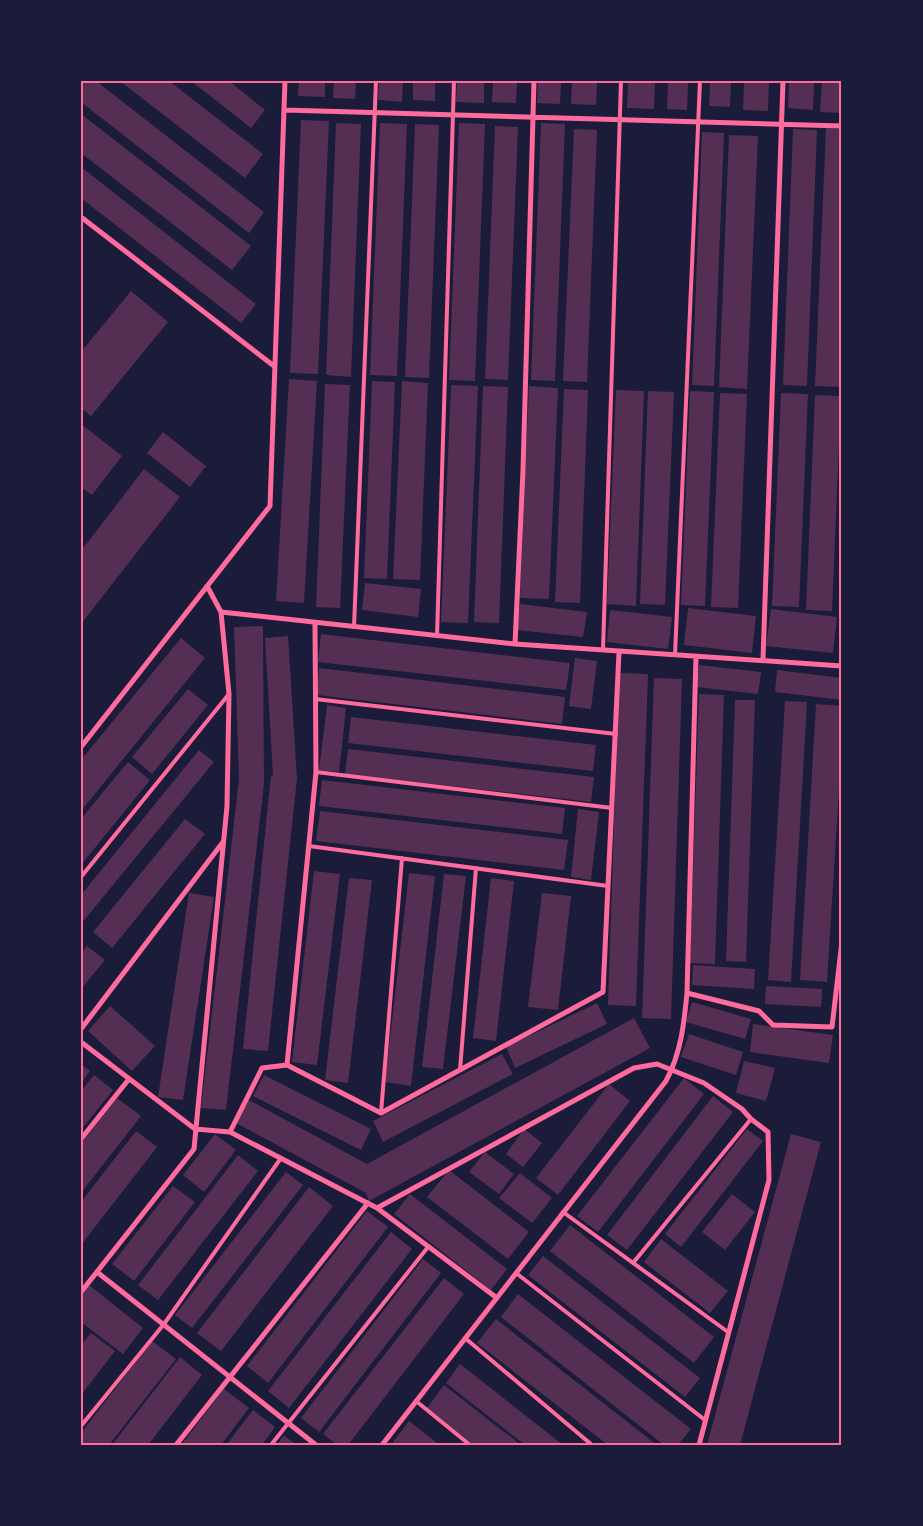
<svg xmlns="http://www.w3.org/2000/svg" width="923" height="1526" font-family="Inter,sans-serif">
	<rect width="100%" height="100%" fill="#1b1b3a"/>
	<path fill="#542f53" d="M81,81H96L264,212L249,233L81,102Z
		M120,81H169L263,154L245,178Z
		M191,81H229L265,110L251,128Z
		M299,81H325V97L298,96Z
		M334,81H356L355,99L333,98Z
		M379,81H403L402,102L378,100Z
		M413,81H435V101L413,100Z
		M457,81H484V103L456,102Z
		M493,81H517L516,103L492,102Z
		M538,81H561L560,104L537,103Z
		M572,81H597L596,105L571,104Z
		M628,81H655L654,109L627,108Z
		M668,81H688L687,110L667,109Z
		M710,81H731L730,107L709,106Z
		M744,81H769L768,111L743,110Z
		M789,81H814L813,110L788,108Z
		M822,81H842V113L820,112Z
		M81,114L251,246L232,270L81,153Z
		M301,120L329,121L318,374L290,373Z
		M336,123L361,124L351,377L326,375Z
		M380,123L407,124L397,376L370,375Z
		M459,123L485,124L475,381L449,380Z
		M541,123L565,124L555,381L531,380Z
		M415,124L439,125L429,378L405,377Z
		M495,126L518,127L508,380L485,379Z
		M826,128L842,129L840,387L815,386Z
		M574,129L597,130L587,382L563,381Z
		M793,129L817,130L807,386L783,385Z
		M702,132L724,133L714,386L692,385Z
		M729,135L758,136L747,389L719,387Z
		M81,167L256,304L241,323L81,198Z
		M131,291L168,322L91,416L81,408V352Z
		M289,379L317,381L304,603L276,601Z
		M372,381L395,382L387,579L364,578Z
		M402,381L428,383L420,580L393,579Z
		M325,384L350,385L340,608L316,607Z
		M451,385L478,386L468,623L441,622Z
		M483,386L508,387L499,623L474,622Z
		M529,386L558,388L549,599L520,598Z
		M564,389L588,390L580,603L555,602Z
		M616,390L644,391L636,606L607,604Z
		M648,391L674,392L665,605L640,604Z
		M690,391L714,392L705,606L681,605Z
		M720,393L747,394L738,608L711,607Z
		M781,393L808,394L799,607L772,606Z
		M815,395L841,396L832,611L806,610Z
		M81,424L122,456L92,495L81,487Z
		M163,432L206,466L190,487L147,453Z
		M144,469L180,497L81,624V551Z
		M365,583L421,589L418,617L362,610Z
		M520,604L587,612L583,637L517,630Z
		M688,608L756,616L752,653L684,645Z
		M771,609L837,617L833,653L766,646Z
		M610,610L672,617L668,649L607,642Z
		M263,626L264,784L226,1110L201,1108L239,779L234,627Z
		M321,634L570,663L566,690L318,662Z
		M288,636L297,778L268,1051L243,1049L271,775L273,776L265,638Z
		M181,638L205,658L81,811V760Z
		M575,658L597,661L591,709L569,706Z
		M699,665L761,672L758,694L697,687Z
		M319,668L565,697L562,724L317,695Z
		M777,670L842,678V700L775,692Z
		M619,673L648,674L636,1006L608,1005Z
		M654,678L682,679L671,1019L642,1018Z
		M188,689L208,705L152,774L132,757Z
		M699,694L724,695L715,964L690,963Z
		M735,700H755L746,962L726,961Z
		M785,701L807,702L791,982L768,980Z
		M816,704L842,706V741L827,982L800,980Z
		M327,705L346,708L339,772L319,770Z
		M351,717L596,745L593,771L348,743Z
		M348,749L594,777L591,802L345,774Z
		M199,750L214,762L81,924V895Z
		M128,762L150,780L81,865V819Z
		M322,780L565,808L562,834L319,806Z
		M578,809L599,812L591,880L571,877Z
		M320,811L568,840L564,870L316,841Z
		M185,819L205,834L112,948L93,932Z
		M314,871L340,874L317,1065L292,1062Z
		M409,873L435,876L411,1086L385,1082Z
		M444,874L466,876L443,1069L422,1067Z
		M349,878L372,880L348,1083L325,1080Z
		M491,878L514,881L496,1041L473,1038Z
		M189,893L214,897L183,1100L158,1097Z
		M542,893L571,896L558,1010L528,1007Z
		M87,946L105,960L81,989V953Z
		M693,965L755,969L754,989L692,985Z
		M766,986L822,989L821,1007L765,1004Z
		M692,1002L751,1019L745,1039L686,1022Z
		M597,1003L607,1024L515,1068L506,1047Z
		M110,1006L155,1046L132,1071L88,1031Z
		M634,1018L650,1048L369,1201L366,1193L236,1123L249,1100L367,1164Z
		M753,1024L833,1035L829,1063L750,1052Z
		M689,1034L743,1052L736,1075L681,1057Z
		M502,1054L513,1074L383,1142L373,1121Z
		M744,1061L775,1068L766,1101L736,1093Z
		M81,1064L90,1071L81,1083Z
		M94,1075L113,1090L81,1130V1091Z
		M264,1075L371,1129L361,1150L253,1096Z
		M684,1078L704,1094L598,1232L577,1216Z
		M609,1084L630,1101L558,1195L536,1178Z
		M713,1096L733,1112L627,1250L607,1235Z
		M117,1098L141,1116L81,1193V1144Z
		M524,1129L542,1143L523,1167L506,1154Z
		M747,1129L763,1141L681,1247L665,1234Z
		M136,1131L157,1147L81,1245V1202Z
		M215,1134L236,1150L204,1192L183,1175Z
		M791,1134L821,1142L740,1445H707Z
		M485,1152L514,1174L499,1194L469,1172Z
		M238,1155L258,1171L158,1300L138,1285Z
		M449,1170L529,1232L508,1259L427,1197Z
		M286,1172L303,1185L192,1328L175,1315Z
		M520,1173L552,1198L532,1223L499,1198Z
		M173,1186L195,1202L134,1281L112,1264Z
		M309,1187L333,1206L221,1351L197,1333Z
		M410,1194L507,1269L491,1290L394,1214Z
		M732,1194L755,1212L725,1250L702,1232Z
		M367,1211L388,1227L268,1383L247,1366Z
		M570,1225L714,1337L694,1363L550,1251Z
		M391,1232L412,1249L289,1408L268,1391Z
		M661,1239L728,1291L710,1313L644,1262Z
		M543,1256L700,1378L685,1397L528,1275Z
		M423,1259L441,1273L319,1432L301,1418Z
		M444,1278L464,1294L348,1445H337L323,1434Z
		M89,1285L143,1328L123,1354L81,1322V1296Z
		M518,1294L691,1429L678,1445H664L501,1317Z
		M496,1319L657,1445H608L477,1343Z
		M91,1333L115,1351L81,1395V1345Z
		M152,1341L176,1359L109,1445H81V1433Z
		M180,1357L202,1375L148,1445H112Z
		M460,1364L563,1445H525L446,1383Z
		M444,1385L521,1445H474L427,1408Z
		M224,1389L249,1408L221,1445H181Z
		M253,1410L275,1427L262,1445H226Z
		M409,1421L440,1445H396L393,1442Z
		M284,1435L296,1445H277Z"/>
	<g fill="none" stroke-linecap="round" stroke-linejoin="round">
		<path stroke="#ff6b9d" stroke-width="4" d="M354,627L376,81
			M437,636L454,81
			M603,650L621,81
			M675,655L700,81
			M315,699L616,734
			M316,772L612,808
			M309,846L608,886
			M81,877L229,694
			M460,1070L476,868
			M381,1113L402,858
			M563,1212L728,1332
			M633,1263L751,1119
			M516,1273L705,1420
			M465,1338L592,1445
			M416,1401L470,1445
			M81,1426L164,1324L281,1158
			M271,1445L428,1247"/>
		<path stroke="#ff6b9d" stroke-width="5" d="M284,110L842,126
			M81,217L274,366
			M221,612L515,644L842,666
			M515,644L523,471L534,81
			M763,659L783,81
			M81,747L270,506L285,81
			M687,993L759,1011L773,1025L832,1027L842,941
			M81,1029L223,842
			M81,1042L195,1129L230,1132L377,1208L634,1068L657,1064L704,1083L742,1109L751,1119L768,1132L769,1180L699,1445
			M287,1065L316,772L315,623
			M230,1132L262,1068L287,1065L381,1113L603,992L619,652
			M81,1139L129,1079
			M377,1208L497,1298
			M97,1272L316,1445
			M81,1292L194,1149L227,806L229,694L221,612L207,586
			M176,1445L368,1203
			M382,1445L666,1081C681,1053 684,1024 687,993L696,656"/>
	</g>
	<rect width="923" height="1526" fill="none" stroke="#1b1b3a" stroke-width="165"/>
	<rect x="82" y="82" width="758" height="1362" fill="none" stroke="#ff6b9d" stroke-width="2"/>
</svg>
